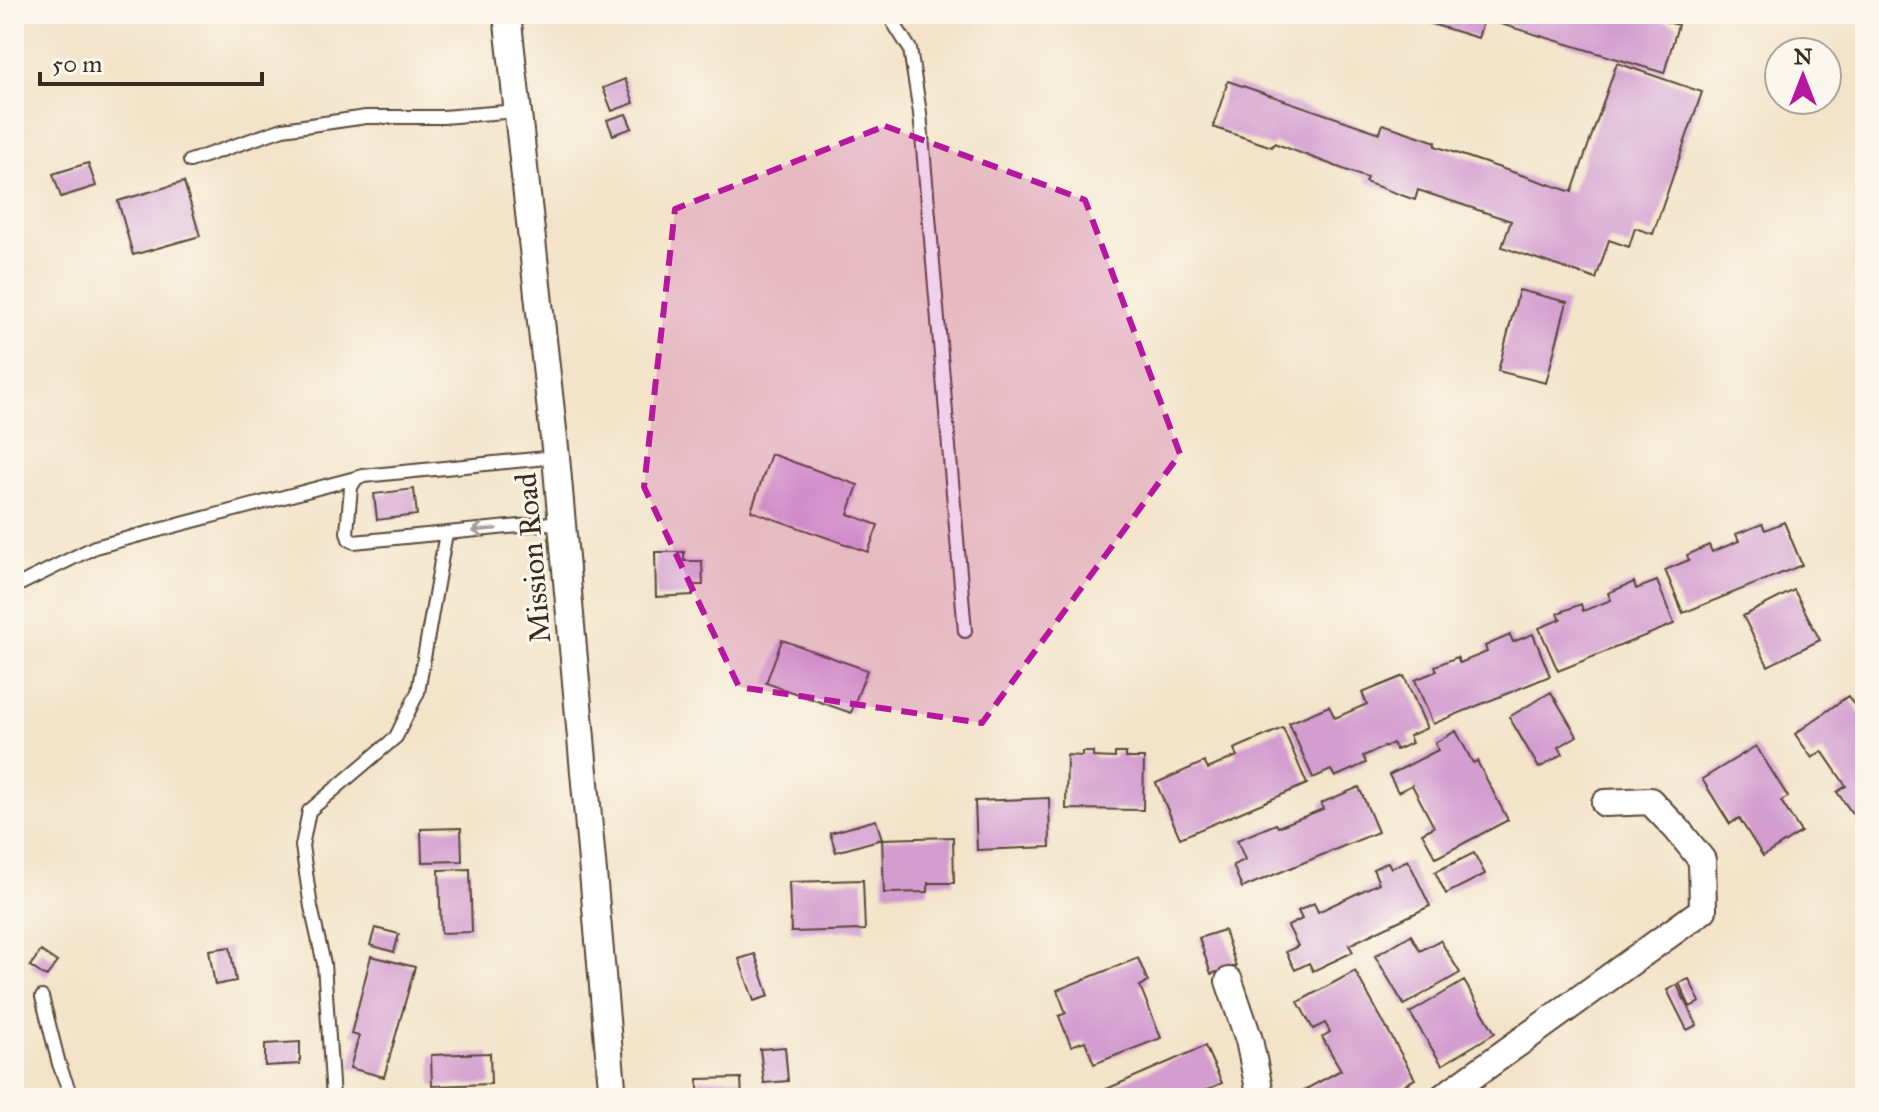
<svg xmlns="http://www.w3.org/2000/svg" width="1879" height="1112" font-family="'IM FELL Great Primer',serif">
	<rect width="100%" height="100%" fill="#fbf7ec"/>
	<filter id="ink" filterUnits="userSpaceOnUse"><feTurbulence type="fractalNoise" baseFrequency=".0125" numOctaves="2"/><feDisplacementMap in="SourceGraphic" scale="16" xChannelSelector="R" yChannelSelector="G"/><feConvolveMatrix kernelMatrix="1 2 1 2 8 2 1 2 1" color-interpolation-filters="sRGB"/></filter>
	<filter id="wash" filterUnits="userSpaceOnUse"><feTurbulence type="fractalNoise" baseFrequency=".006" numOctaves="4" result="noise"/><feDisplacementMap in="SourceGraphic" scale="32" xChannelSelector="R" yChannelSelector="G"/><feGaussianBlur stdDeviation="1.8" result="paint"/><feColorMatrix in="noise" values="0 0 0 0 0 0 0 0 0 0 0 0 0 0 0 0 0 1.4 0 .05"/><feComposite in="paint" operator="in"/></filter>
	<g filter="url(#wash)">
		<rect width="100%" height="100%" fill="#f3e3c8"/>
		<g id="blocks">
			<path fill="#d39dd0" d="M1424,14H1640L1678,25L1664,73L1484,19L1478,38L1422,21Z
				M1617,63L1702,92L1653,234L1635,228L1629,247L1609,240L1596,279L1502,247L1511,221L1418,190L1415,200L1365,182L1367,178L1274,143L1272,147L1213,127L1228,81L1380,133L1383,124L1436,142L1435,146L1572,192Z
				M625,79L634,103L612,111L603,88Z
				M626,114L632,128L613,135L607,120Z
				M88,163L96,186L61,197L53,174Z
				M184,182L200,236L133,255L118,201Z
				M1519,290L1567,302L1546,383L1498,371Z
				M771,454L858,485L848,514L878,525L868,552L751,511Z
				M414,489L417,515L377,520L374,494Z
				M1784,522L1802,565L1683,613L1665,570L1689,560L1687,555L1709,545L1712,552L1739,541L1736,534L1762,524L1765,530Z
				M655,552H684V561H702L703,585H692L693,595L656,597Z
				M1865,574V592L1857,579Z
				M1657,581L1674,624L1558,671L1539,628L1561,619L1558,613L1581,604L1583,611L1611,600L1608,593L1634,582L1636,589Z
				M1794,590L1820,640L1768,666L1743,616Z
				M1533,634L1550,676L1433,724L1415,680L1437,671L1435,666L1457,657L1460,663L1487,652L1485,646L1510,635L1513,642Z
				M782,640L867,670L851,713L766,683Z
				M1404,676L1427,728L1409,736L1412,743L1396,750L1393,743L1363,756L1366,763L1335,777L1331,770L1313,778L1289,723L1329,706L1335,718L1367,704L1362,693Z
				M1551,692L1577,736L1559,747L1563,754L1539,768L1509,717Z
				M1848,696L1865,720V814L1857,820L1837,792L1846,786L1822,751L1812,758L1795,734Z
				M1283,728L1307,784L1180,838L1156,783L1204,762L1208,769L1237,756L1234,749Z
				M1456,731L1473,763L1477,761L1508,820L1436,858L1422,833L1434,827L1412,785L1398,792L1389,775L1438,750L1435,743Z
				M1756,746L1788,797L1781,801L1801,832L1763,856L1739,818L1730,824L1702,779Z
				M1082,752H1093V757L1115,758V753H1126V758H1144L1143,810L1066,809L1067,755L1082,756Z
				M1359,787L1378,832L1242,888L1233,865L1245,860L1237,840L1276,824L1278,827L1323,809L1321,803Z
				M1049,798L1050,847L977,850L975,801Z
				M876,820L882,839L836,852L830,833Z
				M461,828L462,861L422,862L421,829Z
				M953,837L954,883H928V892L884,893L882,839Z
				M1474,853L1485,874L1446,894L1435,872Z
				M1408,860L1430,906L1349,945L1353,952L1313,971L1309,963L1295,970L1286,952L1298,946L1288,926L1302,919L1298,911L1314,903L1318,912L1379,883L1373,869L1388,862L1391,868Z
				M470,869L472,932L441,933L439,870Z
				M863,880L865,930L791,932L789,882Z
				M375,928L399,934L394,952L370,945Z
				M1224,930L1236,966L1211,974L1199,938Z
				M1411,935L1420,951L1440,940L1460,973L1404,1005L1375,956Z
				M230,947L236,981L215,985L209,950Z
				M41,951L57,962L46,977L30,966Z
				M755,954L769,996L754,1001L739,959Z
				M371,956L415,967L384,1077L350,1068L359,1036L351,1034Z
				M1138,958L1148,982L1140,986L1161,1038L1094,1064L1085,1041L1071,1046L1059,1016L1066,1013L1057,990Z
				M1355,971L1415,1079L1380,1098H1299L1297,1094L1341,1070L1322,1037L1330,1032L1325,1023L1313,1029L1298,1002Z
				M1689,979L1700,1002L1690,1007L1679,983Z
				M1464,981L1495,1033L1442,1065L1410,1013Z
				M1677,985L1697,1025L1687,1030L1667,990Z
				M300,1042V1064L265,1066V1044Z
				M1205,1046L1222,1083L1187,1098H1086Z
				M785,1047L788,1081L764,1083L760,1049Z
				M490,1053L491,1084L432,1086L431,1055Z
				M741,1078L742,1098H698V1079Z"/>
		</g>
	</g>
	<g filter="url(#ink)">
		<use href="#blocks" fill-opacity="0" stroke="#574638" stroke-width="2"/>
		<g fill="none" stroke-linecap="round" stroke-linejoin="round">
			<g stroke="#574638" stroke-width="16">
				<path id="lane" d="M888,14L910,49L920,113L965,631
					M190,161L283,129L366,117H443L517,111
					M356,479L351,487L347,532L349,539L354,542L561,522
					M14,587L95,547L363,476L556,457
					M42,997L59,1064L72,1098
					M333,1098L324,964L311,907L302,846L309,811L396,737L418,692L446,533"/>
			</g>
			<g stroke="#574638" stroke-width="30">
				<path id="street" d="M507,14L556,457L613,1098
					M1229,981L1249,1040L1261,1098
					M1442,1098L1703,910L1702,860L1677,829L1650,801L1605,803"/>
			</g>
			<use href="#lane" stroke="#fff" stroke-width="12"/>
			<use href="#street" stroke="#fff" stroke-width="26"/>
		</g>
		<defs><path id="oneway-shaft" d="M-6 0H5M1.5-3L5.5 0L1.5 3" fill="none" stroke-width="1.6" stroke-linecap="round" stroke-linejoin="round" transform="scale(2)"/></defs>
		<use stroke="#a79f9a" href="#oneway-shaft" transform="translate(484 530) rotate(175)"/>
	</g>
	<path fill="#b5179e" fill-opacity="0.2" stroke="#b5179e" stroke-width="6" stroke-dasharray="16 10" stroke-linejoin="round" d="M885,126L1085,200L1180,454L982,723L739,687L644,487L675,209Z"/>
	<g text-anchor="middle" stroke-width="6" stroke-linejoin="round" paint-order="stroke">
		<g font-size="30" fill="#3b2a1e" stroke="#fbf7ec">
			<text transform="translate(533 558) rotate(-95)" y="10">Mission Road</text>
		</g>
	</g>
	<rect width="1879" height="1112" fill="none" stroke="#fbf7ec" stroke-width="48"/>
	<g transform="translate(1803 76)"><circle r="38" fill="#fbf7ec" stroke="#aea59a" stroke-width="2"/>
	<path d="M0-6L14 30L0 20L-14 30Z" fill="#b5179e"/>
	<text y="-12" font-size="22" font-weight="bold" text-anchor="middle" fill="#3b2a1e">N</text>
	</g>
	<path d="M40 72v12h222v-12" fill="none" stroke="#3b2a1e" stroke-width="4"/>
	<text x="52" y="72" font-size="24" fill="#3b2a1e" stroke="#fbf7ec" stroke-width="6" paint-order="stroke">50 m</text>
</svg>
